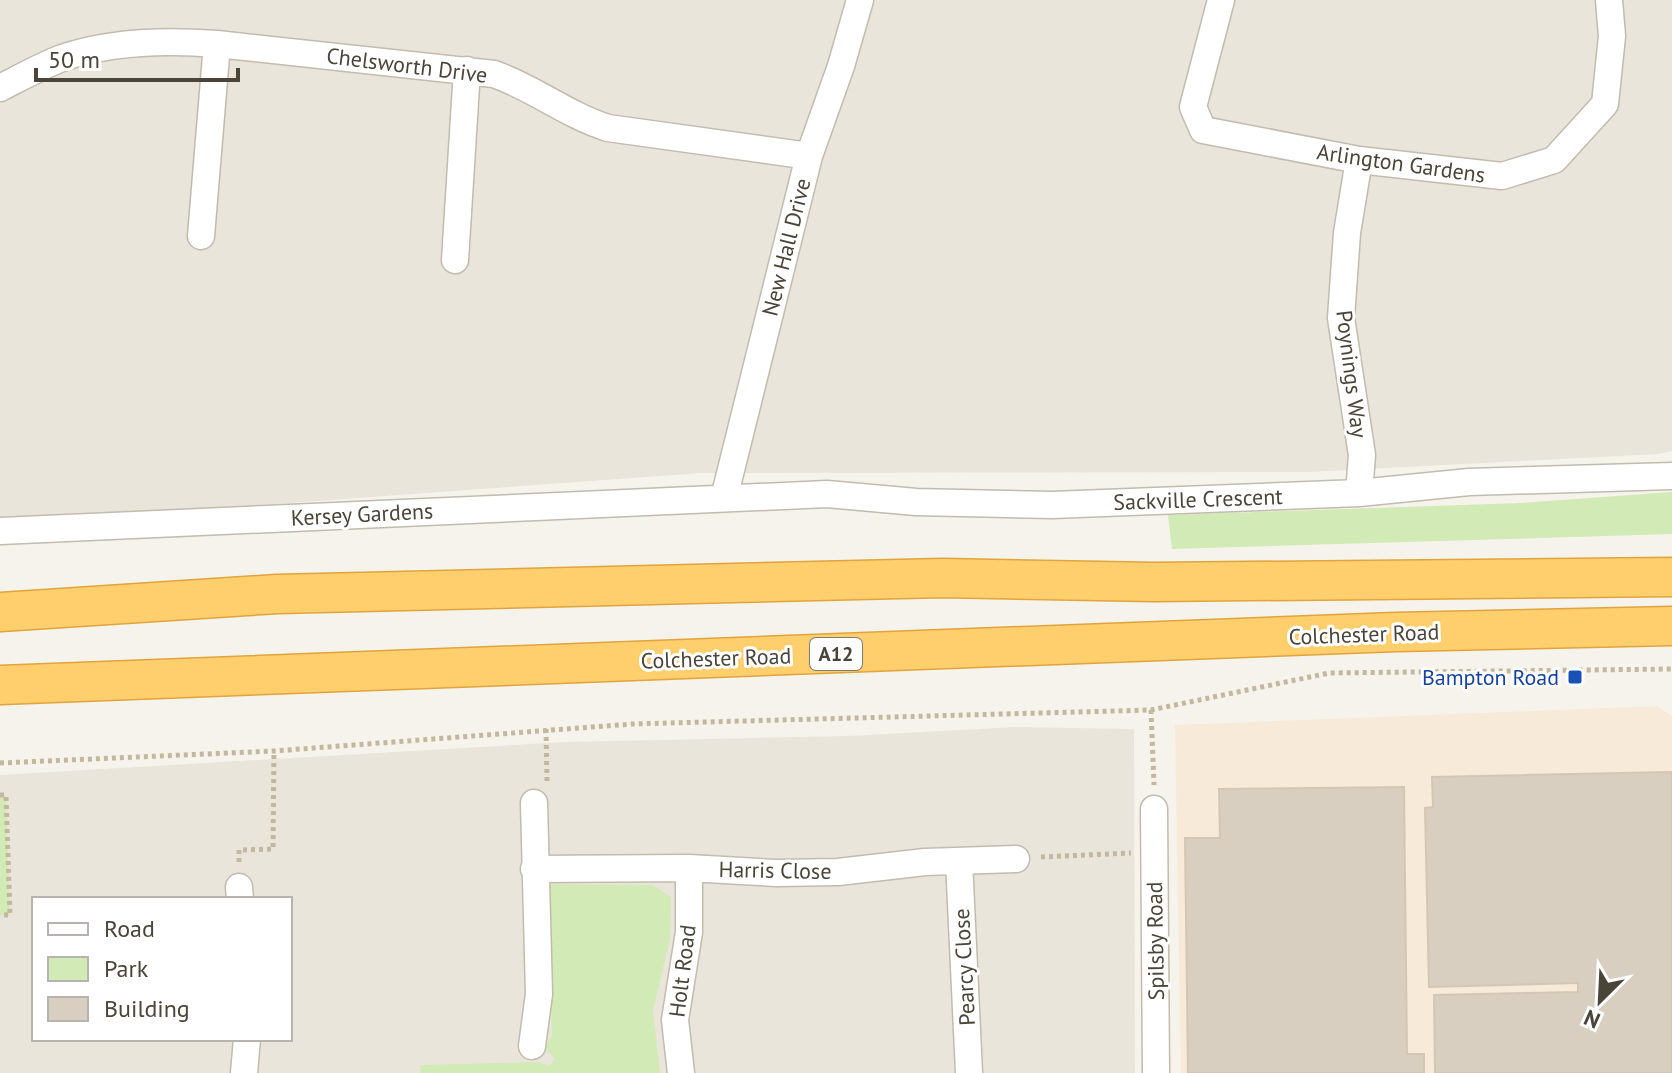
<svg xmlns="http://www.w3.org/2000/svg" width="1672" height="1073" font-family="'PT Sans',sans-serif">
	<rect width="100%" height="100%" fill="#f6f3ec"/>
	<path fill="#eae5da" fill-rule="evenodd" d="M0,0H1672V451L1658,454L1309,472L702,473L0,524Z
		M1016,727L1134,729L1135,1073H0V775L565,742L848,736ZM34,899H290V1039H34Z"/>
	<path fill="#f7ead8" d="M1657,706L1672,716V1073H1181L1175,725Z"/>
	<path fill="#d2eab5" d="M1672,492V534L1172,549L1168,515L1521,503Z
		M0,795H6L10,915H0Z
		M546,884L653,885L671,897L670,939L653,1011L660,1073H421L420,1065L539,1062L550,1066L554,1058L544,1048L552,1035Z"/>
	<path fill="#d8cfc1" stroke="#d3c7b4" stroke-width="2" d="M1672,772V1073H1435L1434,995L1578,992V983L1429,987L1425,808L1433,807L1432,777Z
		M1404,787L1407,1054H1424V1073H1188L1185,838H1220L1219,789Z"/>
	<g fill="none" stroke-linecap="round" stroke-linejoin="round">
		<g stroke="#c2bbae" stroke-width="29">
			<path id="minor" d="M1221,0L1193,107L1203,130L1359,160L1502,176L1554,160L1605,104L1612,36L1609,0
				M0,88C20,78 41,66 62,58C111,41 166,40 217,44L494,74C534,88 567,115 608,128L809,156
				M1359,160L1347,233L1341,318L1362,455L1359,493
				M201,236L217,44
				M455,260L467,70
				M724,498L809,156L841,66L860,0
				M0,531L827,494L916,502L1052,505L1359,493L1469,482L1672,476
				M1154,809L1156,1073
				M959,861L969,1073
				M534,869L689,868L776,873L838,872L925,862L1016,859
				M239,887L240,899
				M532,1046L539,994L534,803
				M244,1073L247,1039
				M681,1073L675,1020L689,932V868"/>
		</g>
		<g stroke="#e0a43c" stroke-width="41">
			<path id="highway" d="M0,612L277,594L943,578L1154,582L1672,577
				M0,685L1396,632L1672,626"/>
		</g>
		<path stroke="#c4b79f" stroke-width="5" stroke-dasharray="4 4" stroke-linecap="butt" d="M1151,710L1154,785
			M546,729L547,781
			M0,763L274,751L632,724L1151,710L1329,673L1672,669
			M0,795H6L10,915H0
			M1041,857L1131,853
			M239,862V850L273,849L274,751"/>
		<use href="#minor" stroke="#fff" stroke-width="26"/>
		<use href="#highway" stroke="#ffcf6e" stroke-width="38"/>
	</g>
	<rect fill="#1a4fb4" stroke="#fff" stroke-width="3" x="1567" y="669" width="16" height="16" rx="4"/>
	<g text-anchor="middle" stroke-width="6" stroke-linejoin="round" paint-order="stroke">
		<rect fill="#fff" stroke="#817c74" stroke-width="2" x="810" y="638" width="52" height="32" rx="6"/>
		<g font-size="20" font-weight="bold" fill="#4b4439">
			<text x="836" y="661">A12</text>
		</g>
		<g font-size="22" fill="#4b4439" stroke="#fff">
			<text transform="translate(407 65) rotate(7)" y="8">Chelsworth Drive</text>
			<text transform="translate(1401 163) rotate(8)" y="8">Arlington Gardens</text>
			<text transform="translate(786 247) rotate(-76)" y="8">New Hall Drive</text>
			<text transform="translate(1352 374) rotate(83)" y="8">Poynings Way</text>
			<text transform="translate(1198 499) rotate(-2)" y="8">Sackville Crescent</text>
			<text transform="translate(362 514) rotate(-3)" y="8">Kersey Gardens</text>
			<text transform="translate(1364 634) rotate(-2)" y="8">Colchester Road</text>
			<text transform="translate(716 658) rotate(-2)" y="8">Colchester Road</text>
			<text transform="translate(775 870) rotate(1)" y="8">Harris Close</text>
			<text transform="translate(1155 941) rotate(-91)" y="8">Spilsby Road</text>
			<text transform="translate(964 967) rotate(-93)" y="8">Pearcy Close</text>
			<text transform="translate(682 971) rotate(-83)" y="8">Holt Road</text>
		</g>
		<g font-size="22" fill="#164399" stroke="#fff" text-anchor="end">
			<text x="1559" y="685">Bampton Road</text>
		</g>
	</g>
	<rect x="32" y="897" width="260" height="144" fill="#ffffff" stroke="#b7b4b0" stroke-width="2"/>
	<rect x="48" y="923" width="40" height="12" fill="#ffffff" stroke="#b7b4b0" stroke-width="2"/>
	<text x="104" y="937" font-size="24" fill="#4b4439">Road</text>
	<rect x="48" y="957" width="40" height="24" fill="#d2eab5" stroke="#b7b4b0" stroke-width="2"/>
	<text x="104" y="977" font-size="24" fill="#4b4439">Park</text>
	<rect x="48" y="997" width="40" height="24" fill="#d8cfc1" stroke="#b7b4b0" stroke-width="2"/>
	<text x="104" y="1017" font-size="24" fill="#4b4439">Building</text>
	<g transform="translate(1600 1001) rotate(204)" stroke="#ffffff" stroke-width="6" paint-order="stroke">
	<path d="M0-6L14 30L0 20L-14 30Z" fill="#4b4439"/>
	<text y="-12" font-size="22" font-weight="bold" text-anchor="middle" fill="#4b4439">N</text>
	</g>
	<path d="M36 68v12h202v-12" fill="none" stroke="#4b4439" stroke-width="4"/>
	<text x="48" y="68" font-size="24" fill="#4b4439" stroke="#ffffff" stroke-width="6" paint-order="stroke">50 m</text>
</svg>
